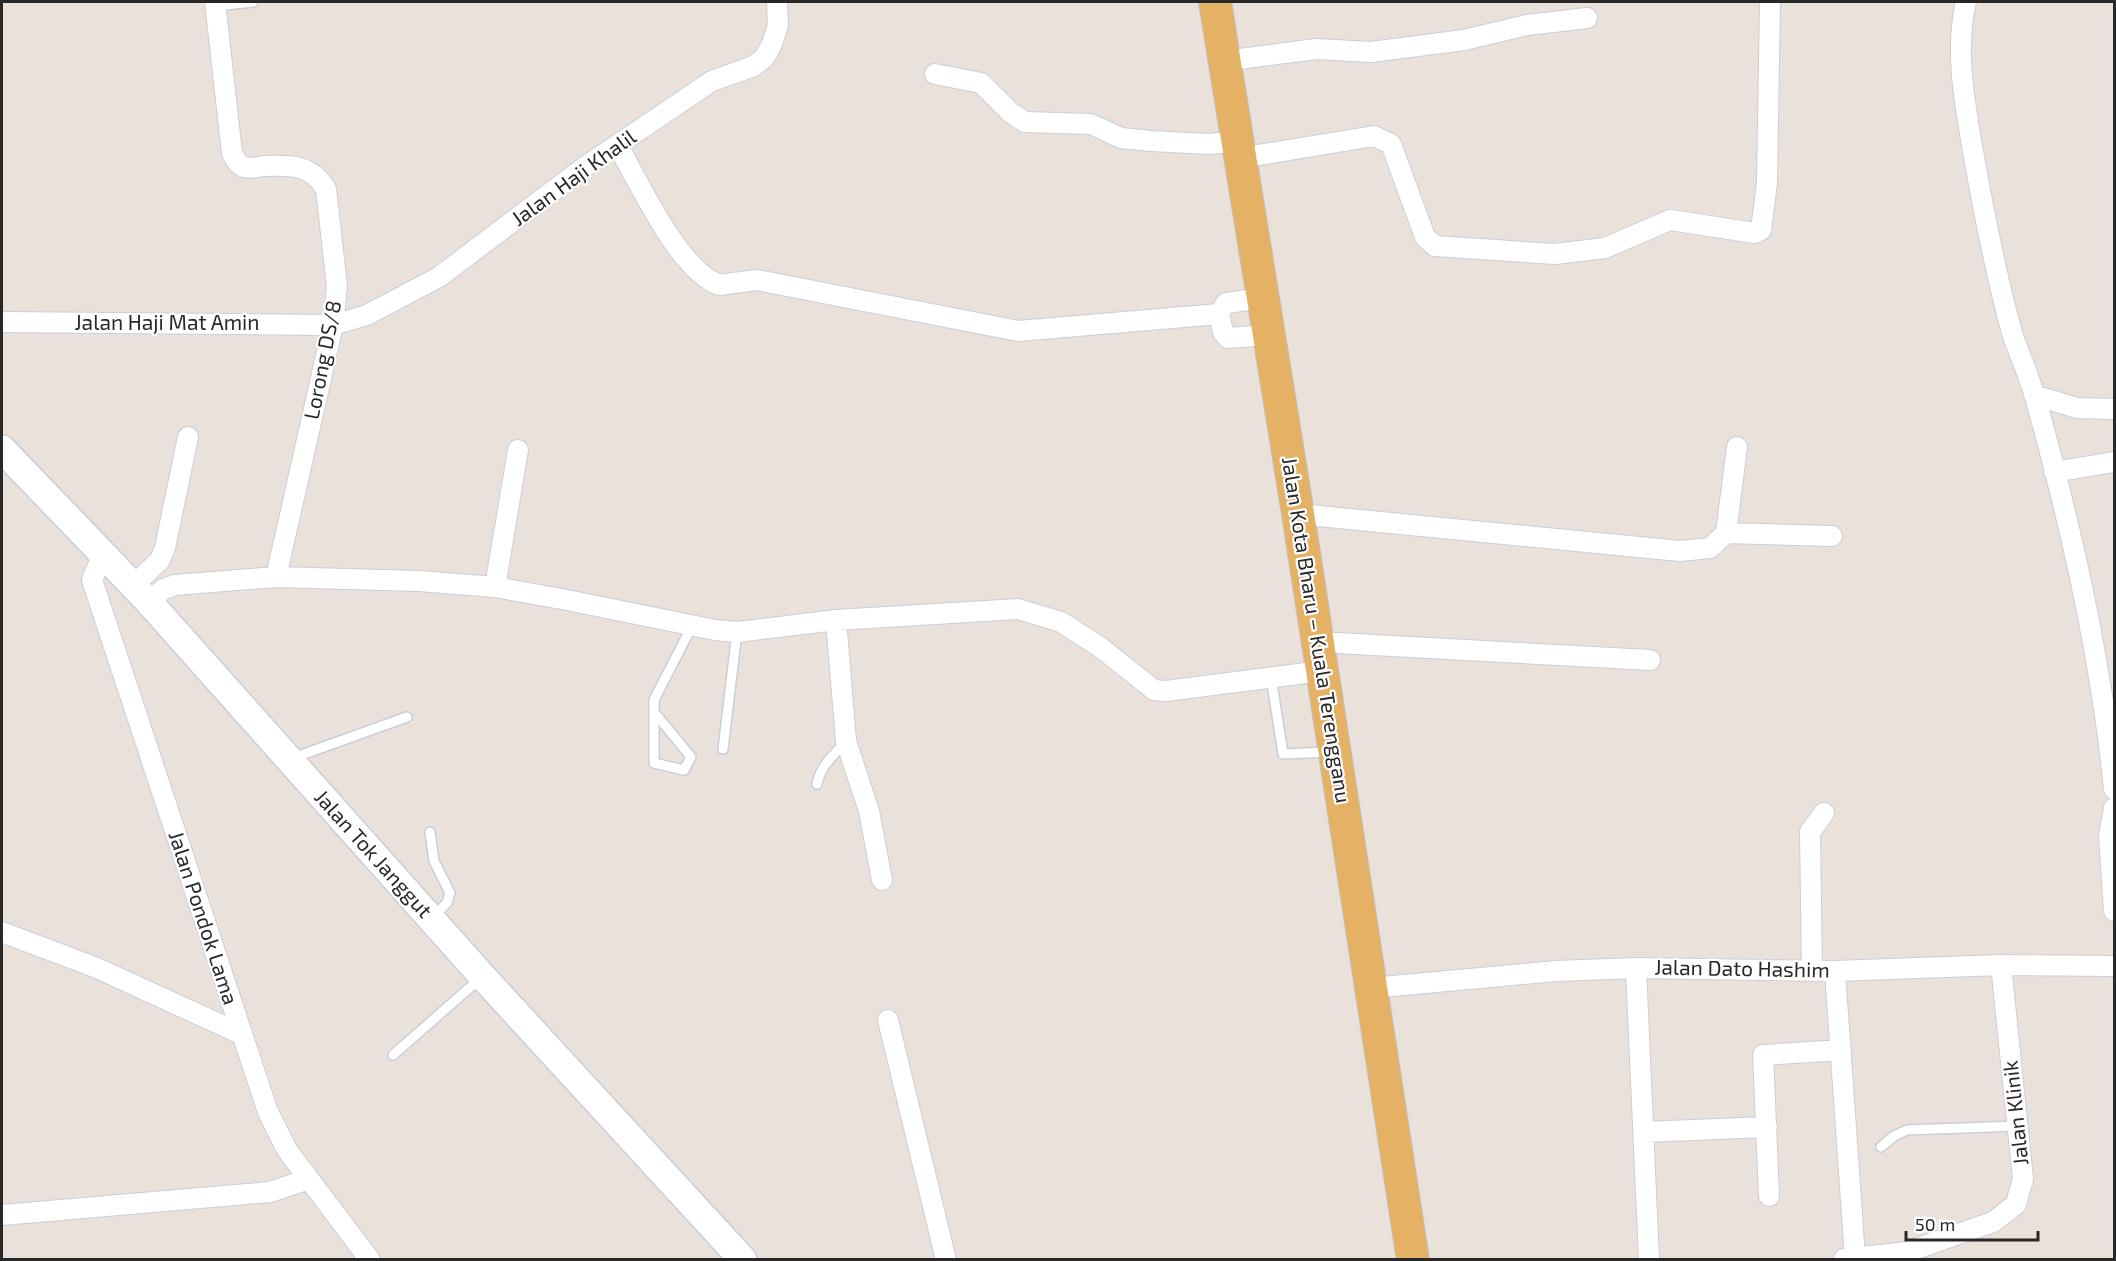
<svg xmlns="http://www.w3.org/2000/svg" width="2116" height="1261" font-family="'Exo 2',sans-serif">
	<rect width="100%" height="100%" fill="#eae1db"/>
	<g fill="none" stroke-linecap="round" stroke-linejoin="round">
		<g stroke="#c9cfd9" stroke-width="12">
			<path id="service" d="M216,6L253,2
				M1271,677L1283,754L1329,752
				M654,712L691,757L684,770L654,763V700L692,626
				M723,749L737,632
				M296,761L304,754L407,717
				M817,784C821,764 834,756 846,741
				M430,832L434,861L450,893L447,903L432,918
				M393,1055L482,977
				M1881,1147L1894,1136L1907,1130L2018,1126"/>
		</g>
		<g stroke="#c9cfd9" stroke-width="22">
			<path id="minor" d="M215,2L232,153C235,159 238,165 244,167C250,169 258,167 263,166C290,165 311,164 326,189L337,286L333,325L276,577
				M1966,2C1955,48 1964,99 1972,146C1983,209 1995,271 2012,333C2019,354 2029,375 2035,397C2071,525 2101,657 2114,789
				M1224,61L1316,49L1371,52L1464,40L1527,25L1587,18
				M935,74L981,83L1011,113L1025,122L1091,124L1121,138L1151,141L1209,144L1238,141
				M618,146C640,184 678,269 719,285L757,280L1018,331L1219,314L1226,303L1263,298
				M1240,158L1374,136L1391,144L1425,237L1435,246L1555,254L1605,248L1670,220L1755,233L1761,230L1767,183L1770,2
				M1219,314L1223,332L1228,338L1269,335
				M2,322L333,325L367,315L439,277L586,166L712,81L754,66L764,58L772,44L778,25L777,2
				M2034,395L2077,408L2114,409
				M2054,472L2114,462
				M1298,514L1680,551L1710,548L1726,533L1832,536
				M1726,533L1737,447
				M103,554L92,580L268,1112L287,1150L370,1260
				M133,586L160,560L165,548L188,437
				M495,587L518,450
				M148,601L164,589L175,585L276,577L419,581L495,587L567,600L715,630L737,632L836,620L1018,609L1061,622L1100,647L1154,690L1166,691L1322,671
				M836,620L846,741L869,811L882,880
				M1318,642L1650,660
				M2114,808L2109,836L2114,911
				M2,932L97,968L241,1034
				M1636,968L1649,1260
				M1812,971L1810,832L1824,813
				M1835,971L1855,1258
				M1371,988L1556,971L1636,968L1835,971L2001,965L2114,966
				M888,1020L946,1260
				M1644,1132L1767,1127
				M1769,1196L1763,1055L1841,1050
				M2,1215L270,1192L309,1179
				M1844,1259L1907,1252
				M1908,1260L1907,1252L1993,1222L2016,1204L2023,1179L2001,965"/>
		</g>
		<g stroke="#c9cfd9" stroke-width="30">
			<path id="secondary" d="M2,449L148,601L483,977L743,1260"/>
		</g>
		<g stroke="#c3c3c3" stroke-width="34">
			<path id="primary" d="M1215,2L1298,514L1413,1260"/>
		</g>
		<use href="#service" stroke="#fff" stroke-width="9"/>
		<use href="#minor" stroke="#fff" stroke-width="20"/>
		<use href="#secondary" stroke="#fff" stroke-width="27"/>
		<use href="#primary" stroke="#e5b164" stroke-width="32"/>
	</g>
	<g text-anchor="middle" stroke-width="4.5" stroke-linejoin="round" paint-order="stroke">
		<g font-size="21" fill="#282828" stroke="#fff">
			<text transform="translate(574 178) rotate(-36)" y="7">Jalan Haji Khalil</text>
			<text x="167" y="330">Jalan Haji Mat Amin</text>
			<text transform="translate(323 360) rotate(-79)" y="7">Lorong DS/8</text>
			<text transform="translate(1316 630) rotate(81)" y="7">Jalan Kota Bharu – Kuala Terengganu</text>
			<text transform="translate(373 854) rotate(48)" y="7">Jalan Tok Janggut</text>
			<text transform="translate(203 918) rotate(72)" y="7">Jalan Pondok Lama</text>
			<text transform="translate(1742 969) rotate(1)" y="7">Jalan Dato Hashim</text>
			<text transform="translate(2016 1113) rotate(-96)" y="7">Jalan Klinik</text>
		</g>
	</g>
	<rect width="2116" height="1261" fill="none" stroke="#282828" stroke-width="6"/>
	<path d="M1906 1231v9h132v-9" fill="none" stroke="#282828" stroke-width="3"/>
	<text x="1915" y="1231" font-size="18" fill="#282828" stroke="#ffffff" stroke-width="4.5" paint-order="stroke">50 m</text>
</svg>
